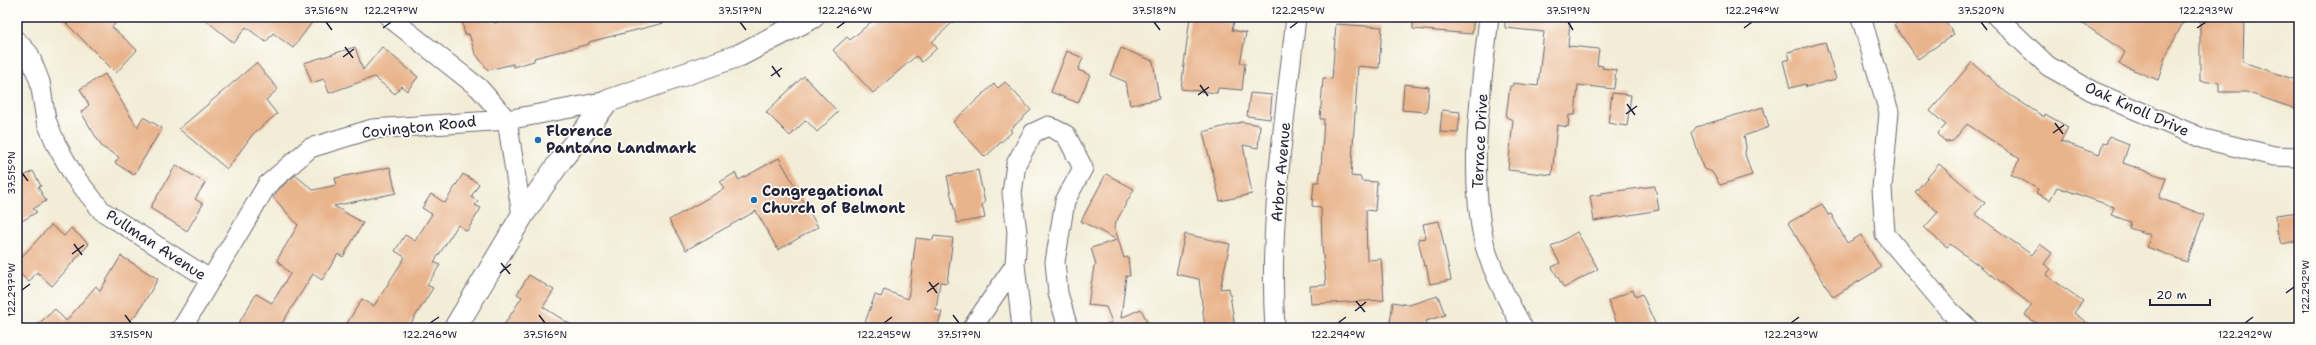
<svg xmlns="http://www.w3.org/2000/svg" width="2316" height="345" font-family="'Shantell Sans',sans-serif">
	<rect width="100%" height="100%" fill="#fdfcf7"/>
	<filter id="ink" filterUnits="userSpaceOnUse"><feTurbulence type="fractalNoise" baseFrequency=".025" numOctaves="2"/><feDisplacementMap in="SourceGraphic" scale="8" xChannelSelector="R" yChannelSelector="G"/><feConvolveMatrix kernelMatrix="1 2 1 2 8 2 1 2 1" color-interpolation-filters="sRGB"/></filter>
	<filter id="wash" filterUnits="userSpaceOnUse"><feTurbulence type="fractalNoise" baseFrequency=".012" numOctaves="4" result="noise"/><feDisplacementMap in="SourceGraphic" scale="16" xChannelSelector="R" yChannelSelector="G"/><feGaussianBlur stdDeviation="0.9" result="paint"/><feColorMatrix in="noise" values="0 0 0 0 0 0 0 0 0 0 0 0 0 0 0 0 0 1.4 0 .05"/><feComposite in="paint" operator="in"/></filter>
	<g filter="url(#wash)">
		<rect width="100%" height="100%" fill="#f3edd7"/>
		<g id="blocks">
			<path fill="#e9b48c" d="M60,17H121L112,27L137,50L116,73Z
				M202,17H316L293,48L273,33L266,42L246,27L234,43Z
				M461,17H492L494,23L516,17H663L664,23L589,42V44L534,58V61L513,67V64L488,70L475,53L469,34L465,35Z
				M877,17H958L932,42L937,48L922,62L916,56L873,93L833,50L847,37L850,40Z
				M1190,17H1235L1232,30L1246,33L1240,63H1245L1242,90L1218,88L1217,93L1181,89Z
				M1413,17H1474L1472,34L1413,29Z
				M1505,17H1556L1570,20L1568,46L1599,49L1597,65L1603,66L1602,68L1616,70L1614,89L1578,85L1575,115H1569L1568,127L1557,125L1552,175L1508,170L1513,120L1506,117L1510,86H1513V83L1538,86L1544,32L1505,28Z
				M1905,17H1943L1954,34L1918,59L1894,25Z
				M2073,17H2186L2165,57L2158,80L2119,64L2125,52Z
				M2200,17L2244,20L2243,62L2299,81V110L2246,92H2219V83L2200,81Z
				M1336,24L1382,27L1379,68L1358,66L1351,176L1361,177V181L1377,182L1375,211L1366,210L1367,260L1381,259L1384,300L1311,304L1310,286L1326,285L1322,245L1321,207L1312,206L1314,182H1319L1321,168L1324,119H1320L1323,78L1332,79Z
				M1825,42L1836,79L1806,87L1805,84L1790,88L1783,61L1790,59L1788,52Z
				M355,47L363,70L382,47L418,77L407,91L401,86L395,94L374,77L329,93L324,79L312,83L304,63Z
				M1121,48L1153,61L1159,99L1130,105L1126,82L1110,75Z
				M1067,51L1083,58L1078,70L1090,75L1078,103L1051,92Z
				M1972,62L2007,93L2044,117L2045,114L2068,127L2061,141L2099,155L2103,143L2106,144L2109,136L2129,144L2123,163L2166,178L2159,198L2204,215L2187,262L2147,247L2151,235L2129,228L2131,222L2111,215L2114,207L2057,187L2050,200L2036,193L2038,189L2011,174L2020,159L1967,124L1953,141L1946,142L1937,134L1946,125L1930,111Z
				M256,63L278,89L266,100L277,114L253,134L227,169L179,129Z
				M105,74L137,127L143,117L162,128L134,175L115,163L119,157L102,147L81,112L89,105L80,89Z
				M804,76L838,112L817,132L806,120L790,136L766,112Z
				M1005,82L1031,110L1010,130L1012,132L985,157L953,122L994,84L998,88Z
				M1404,84L1429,87L1427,112L1402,110Z
				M1250,93L1272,95L1270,119L1247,116Z
				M1612,93L1631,95L1627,126L1608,123Z
				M1763,107L1769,127L1744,136L1746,147L1745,154L1752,175L1720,185L1712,172L1703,168L1692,133L1696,127Z
				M1442,110L1460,112L1458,133L1440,132Z
				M1242,122L1260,125L1258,148L1243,145L1252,194L1220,201L1203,132Z
				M779,158L818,227L778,250L756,211L686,250L669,220L724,189L720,182L735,173L739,180Z
				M1939,164L1985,203L1975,214L2032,255L2040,244L2052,253L2044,264L2051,269L2046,275L2083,301L2074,313L2094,328H2043L2025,315L2032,305L1950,244L1947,247L1924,228L1938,212L1915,192Z
				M176,165L205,183L195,199L203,204L187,231L150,208Z
				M390,167L396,193L334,206L363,223L343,257L338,254L322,280L313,274L279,328H236L256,294L272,303L290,274L277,260L298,225L273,197L279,189L295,175L313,190L337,185L335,178Z
				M978,170L985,203L982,204L985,218L957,223L947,176Z
				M33,171L41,186L38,187L46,201L33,209L37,212L17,224V180Z
				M463,174L479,184L471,197L478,201L475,205L481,208L467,231L458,225L434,262L440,265L427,285L433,288L408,328H344L362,299L374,306L405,257L395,251L405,235L415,241L432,214L422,208L431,194L445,203Z
				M1106,174L1134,189L1114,226L1124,258L1128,257L1130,276H1126L1121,318L1141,309L1150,328H1099L1112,322L1106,307L1088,305L1094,266L1096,265L1091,248L1117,240L1081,221Z
				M1655,186L1659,210L1594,221L1590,196L1602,194L1601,193Z
				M1822,204L1828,215L1831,214L1847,243L1861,235L1881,268L1833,297L1788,223Z
				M2299,212V241L2281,244L2277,230L2276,215Z
				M1439,221L1451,280L1430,284L1426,265L1424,266L1418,239L1426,238L1423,224Z
				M51,225L64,236L71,228L89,244L52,286L37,272L29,282L17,271V262Z
				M1577,232L1598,269L1564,288L1552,267L1560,263L1551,247Z
				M1185,234L1230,244L1220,289L1229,288L1235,328H1205L1199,279L1176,274Z
				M934,236L953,238L947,283L940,282L936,310L942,312L937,328H863L875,295L881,297L884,290L908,299L916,238L933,240Z
				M121,256L158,279L137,314L122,328H34L55,309L66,321L96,286L100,291Z
				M529,275L554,290L543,307L576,328H502L522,297L517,294Z
				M1633,290L1636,297L1642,294L1657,328H1619L1608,301Z
				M1438,296L1445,315L1426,321L1428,328H1406L1405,326L1390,323L1393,302L1409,305Z"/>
		</g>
	</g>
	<g filter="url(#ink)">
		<use href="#blocks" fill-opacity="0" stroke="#6b6972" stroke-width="1"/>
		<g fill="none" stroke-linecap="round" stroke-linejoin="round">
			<g stroke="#6b6972" stroke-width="21">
				<path id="street" d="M389,17L479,88L507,120L522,216
					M1489,17C1481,91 1468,169 1484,242C1490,267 1510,305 1523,328
					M1861,17L1889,112L1882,188L1885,234L1950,311L1968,328
					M1997,17L2048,66L2092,91L2204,139L2274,156L2299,157
					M17,41L29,54L40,82L46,120L56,144L74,176L102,211L211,280
					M182,328L267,185L310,148L372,129L507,120L608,101
					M972,328L1015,265
					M1022,328L1015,265L1017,232L1012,193L1016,164L1033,133L1048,126L1066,135L1083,168L1065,201L1055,262L1058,293L1068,328
					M1275,328C1268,224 1285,120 1296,17"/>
			</g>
			<g stroke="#6b6972" stroke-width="24">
				<path id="secondary" d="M455,328L522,216L561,160L608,101L740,55L813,17"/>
			</g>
			<use href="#street" stroke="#fff" stroke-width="19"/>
			<use href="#secondary" stroke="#fff" stroke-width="22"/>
		</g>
	</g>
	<path fill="none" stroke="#22223b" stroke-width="1.5" d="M326,22L332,30M740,22L746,30M1154,22L1160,30M1568,22L1573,30M1981,22L1987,30M383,28L391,22M837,28L845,22M1290,28L1298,22M1744,28L1752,22M2197,28L2206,22M345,47L353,58M343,57L354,49M772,66L780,77M771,76L782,68M1200,85L1208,96M1198,95L1209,87M1627,104L1635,115M1626,114L1637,106M2055,123L2063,134M2053,133L2064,125M22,173L28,181M74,244L82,255M72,254L84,245M501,263L510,274M500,273L511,264M929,282L937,293M22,290L30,284M927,292L939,283M2286,293L2294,287M1356,301L1365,312M1355,311L1366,302M125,315L131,323M539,315L545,323M953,315L959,323M430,323L439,317M884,323L892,317M1338,323L1346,317M1791,323L1799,317M2245,323L2253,317"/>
	<g fill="#1f6fb2" stroke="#fdfcf7" stroke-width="1.5">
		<circle cx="538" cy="140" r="4"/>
		<circle cx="754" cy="200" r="4"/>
	</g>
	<g text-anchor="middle" stroke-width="3.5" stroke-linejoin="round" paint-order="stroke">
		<g font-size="15" fill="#22223b" stroke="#fdfcf7">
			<text transform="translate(2137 109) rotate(24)" y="5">Oak Knoll Drive</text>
			<text transform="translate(419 127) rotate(-6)" y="5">Covington Road</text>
			<text transform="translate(1480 141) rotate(-87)" y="5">Terrace Drive</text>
			<text transform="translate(1281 172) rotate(-85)" y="5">Arbor Avenue</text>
			<text transform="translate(156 245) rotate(33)" y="5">Pullman Avenue</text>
		</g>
		<g font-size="15" font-weight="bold" fill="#22223b" stroke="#fdfcf7" text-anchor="start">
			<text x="546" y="136">Florence<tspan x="546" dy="17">Pantano Landmark</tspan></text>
			<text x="762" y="196">Congregational<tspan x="762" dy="17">Church of Belmont</tspan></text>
		</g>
	</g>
	<rect width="2316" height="345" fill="none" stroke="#fdfcf7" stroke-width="44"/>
	<path d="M2150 299v6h60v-6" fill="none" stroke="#22223b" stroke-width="2"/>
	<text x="2156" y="299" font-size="12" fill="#22223b" stroke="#fdfcf7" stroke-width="3" paint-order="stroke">20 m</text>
	<rect x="22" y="22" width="2272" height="301" fill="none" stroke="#22223b" stroke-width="1.5"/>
	<g font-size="10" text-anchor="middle" fill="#22223b">
		<text x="326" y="14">37.516°N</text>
		<text x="391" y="14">122.297°W</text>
		<text x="740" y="14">37.517°N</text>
		<text x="845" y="14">122.296°W</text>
		<text x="1154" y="14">37.518°N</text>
		<text x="1298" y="14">122.295°W</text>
		<text x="1568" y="14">37.519°N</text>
		<text x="1752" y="14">122.294°W</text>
		<text x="1981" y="14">37.520°N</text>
		<text x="2206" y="14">122.293°W</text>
		<text transform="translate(11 173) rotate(-90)" y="4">37.515°N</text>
		<text transform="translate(2305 287) rotate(-90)" y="4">122.292°W</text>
		<text transform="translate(11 290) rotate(-90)" y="4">122.297°W</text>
		<text x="131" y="338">37.515°N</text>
		<text x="430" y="338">122.296°W</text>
		<text x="545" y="338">37.516°N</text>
		<text x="884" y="338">122.295°W</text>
		<text x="959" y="338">37.517°N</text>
		<text x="1338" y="338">122.294°W</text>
		<text x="1791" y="338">122.293°W</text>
		<text x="2245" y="338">122.292°W</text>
	</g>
</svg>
